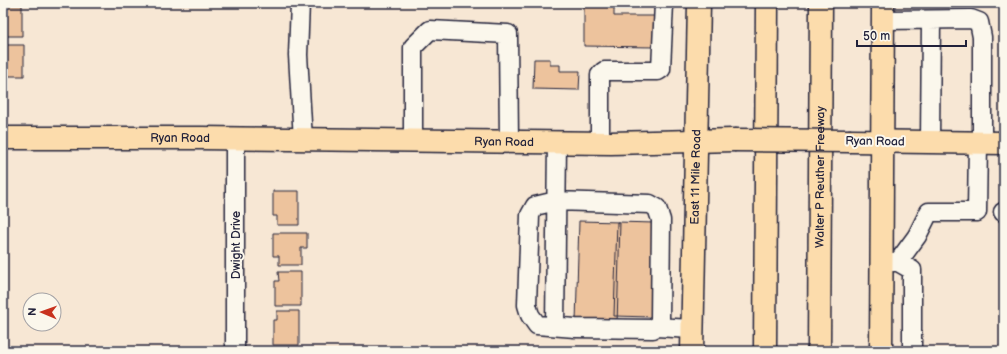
<svg xmlns="http://www.w3.org/2000/svg" width="1007" height="354" font-family="'Balsamiq Sans',sans-serif">
	<rect width="100%" height="100%" fill="#f7e7d4"/>
	<filter id="ink" filterUnits="userSpaceOnUse"><feTurbulence type="fractalNoise" baseFrequency=".025" numOctaves="2"/><feDisplacementMap in="SourceGraphic" scale="8" xChannelSelector="R" yChannelSelector="G"/><feConvolveMatrix kernelMatrix="1 2 1 2 8 2 1 2 1" color-interpolation-filters="sRGB"/></filter>
	<g filter="url(#ink)">
		<path fill="#edc39d" stroke="#22223b" d="M584,3H614V16H654L653,47L584,46Z
			M3,5H22V36H3Z
			M3,45H24V76H3Z
			M534,59H550V65H560V71H580L579,90L533,89Z
			M273,191H299V225H277V216H273Z
			M579,221L620,222L617,324L576,322Z
			M617,222L654,223L651,317L614,316Z
			M273,233H307V248H301V265H279V256H273Z
			M278,272H301V306H275V281H279Z
			M277,311H299V345H273V320H277Z"/>
		<g fill="none" stroke-linecap="round" stroke-linejoin="round">
			<g stroke="#22223b" stroke-width="21">
				<path id="minor" d="M300,3L298,55L303,140
					M883,20L971,19L979,22L982,37V143
					M235,138V351
					M413,141V47L430,30L508,34L509,142
					M930,142L931,20
					M600,143V75L604,71H658L661,69L664,3
					M1003,212H1004
					M881,262H898L917,236L929,212H977L978,142
					M898,262L912,270V351
					M555,326L557,142
					M656,327L660,321L661,220L657,208L650,204L556,201L535,206L530,215L527,305L530,315L537,325L575,328L653,329L656,327L692,329"/>
			</g>
			<g stroke="#22223b" stroke-width="25">
				<g id="major">
					<path id="s1" d="M3,138H201L611,143L734,140"/>
					<path d="M851,141L1004,143"/>
					<path id="s2" d="M692,351L699,3"/>
					<path d="M881,351L883,3"/>
				</g>
			</g>
			<g stroke="#22223b" stroke-width="25">
				<g id="highway">
					<path d="M765,351L767,3"/>
					<path id="s3" d="M819,351L821,3"/>
				</g>
			</g>
			<use href="#minor" stroke="#fbf7ec" stroke-width="18"/>
			<use href="#major" stroke="#fcdcac" stroke-width="22"/>
			<use href="#highway" stroke="#fcdcac" stroke-width="22"/>
			<g stroke="#22223b" stroke-width="25" stroke-linecap="butt">
				<path id="major-bridge" d="M734,140L851,141"/>
			</g>
			<use href="#major-bridge" stroke="#fcdcac" stroke-width="22"/>
		</g>
	</g>
	<g text-anchor="middle" stroke-width="4" stroke-linejoin="round" paint-order="stroke">
		<g font-size="12" fill="#22223b" stroke="#fbf7ec">
			<text dy="4" stroke="none"><textPath href="#s1" startOffset="177">Ryan Road</textPath></text>
			<text transform="translate(875 141) rotate(1)" y="4">Ryan Road</text>
			<text dy="4" stroke="none"><textPath href="#s1" startOffset="501">Ryan Road</textPath></text>
			<text dy="4" stroke="none"><textPath href="#s2" startOffset="174">East 11 Mile Road</textPath></text>
			<text dy="4" stroke="none"><textPath href="#s3" startOffset="174">Walter P Reuther Freeway</textPath></text>
			<text transform="translate(236 245) rotate(-90)" y="4">Dwight Drive</text>
		</g>
	</g>
	<rect width="1007" height="354" fill="none" stroke="#fbf7ec" stroke-width="16"/>
	<rect x="8" y="8" width="991" height="338" fill="none" stroke="#22223b" stroke-width="1.5" filter="url(#ink)"/>
	<g transform="translate(42 312) rotate(272)"><circle r="19" fill="#fbf7ec" stroke="#a4a2a5"/>
	<path d="M0-3L7 15L0 10L-7 15Z" fill="#c8321e"/>
	<text y="-6" font-size="11" font-weight="bold" text-anchor="middle" fill="#22223b">N</text>
	</g>
	<path d="M857 40v6h109v-6" fill="none" stroke="#22223b" stroke-width="2"/>
	<text x="863" y="40" font-size="12" fill="#22223b" stroke="#fbf7ec" stroke-width="3" paint-order="stroke">50 m</text>
</svg>
